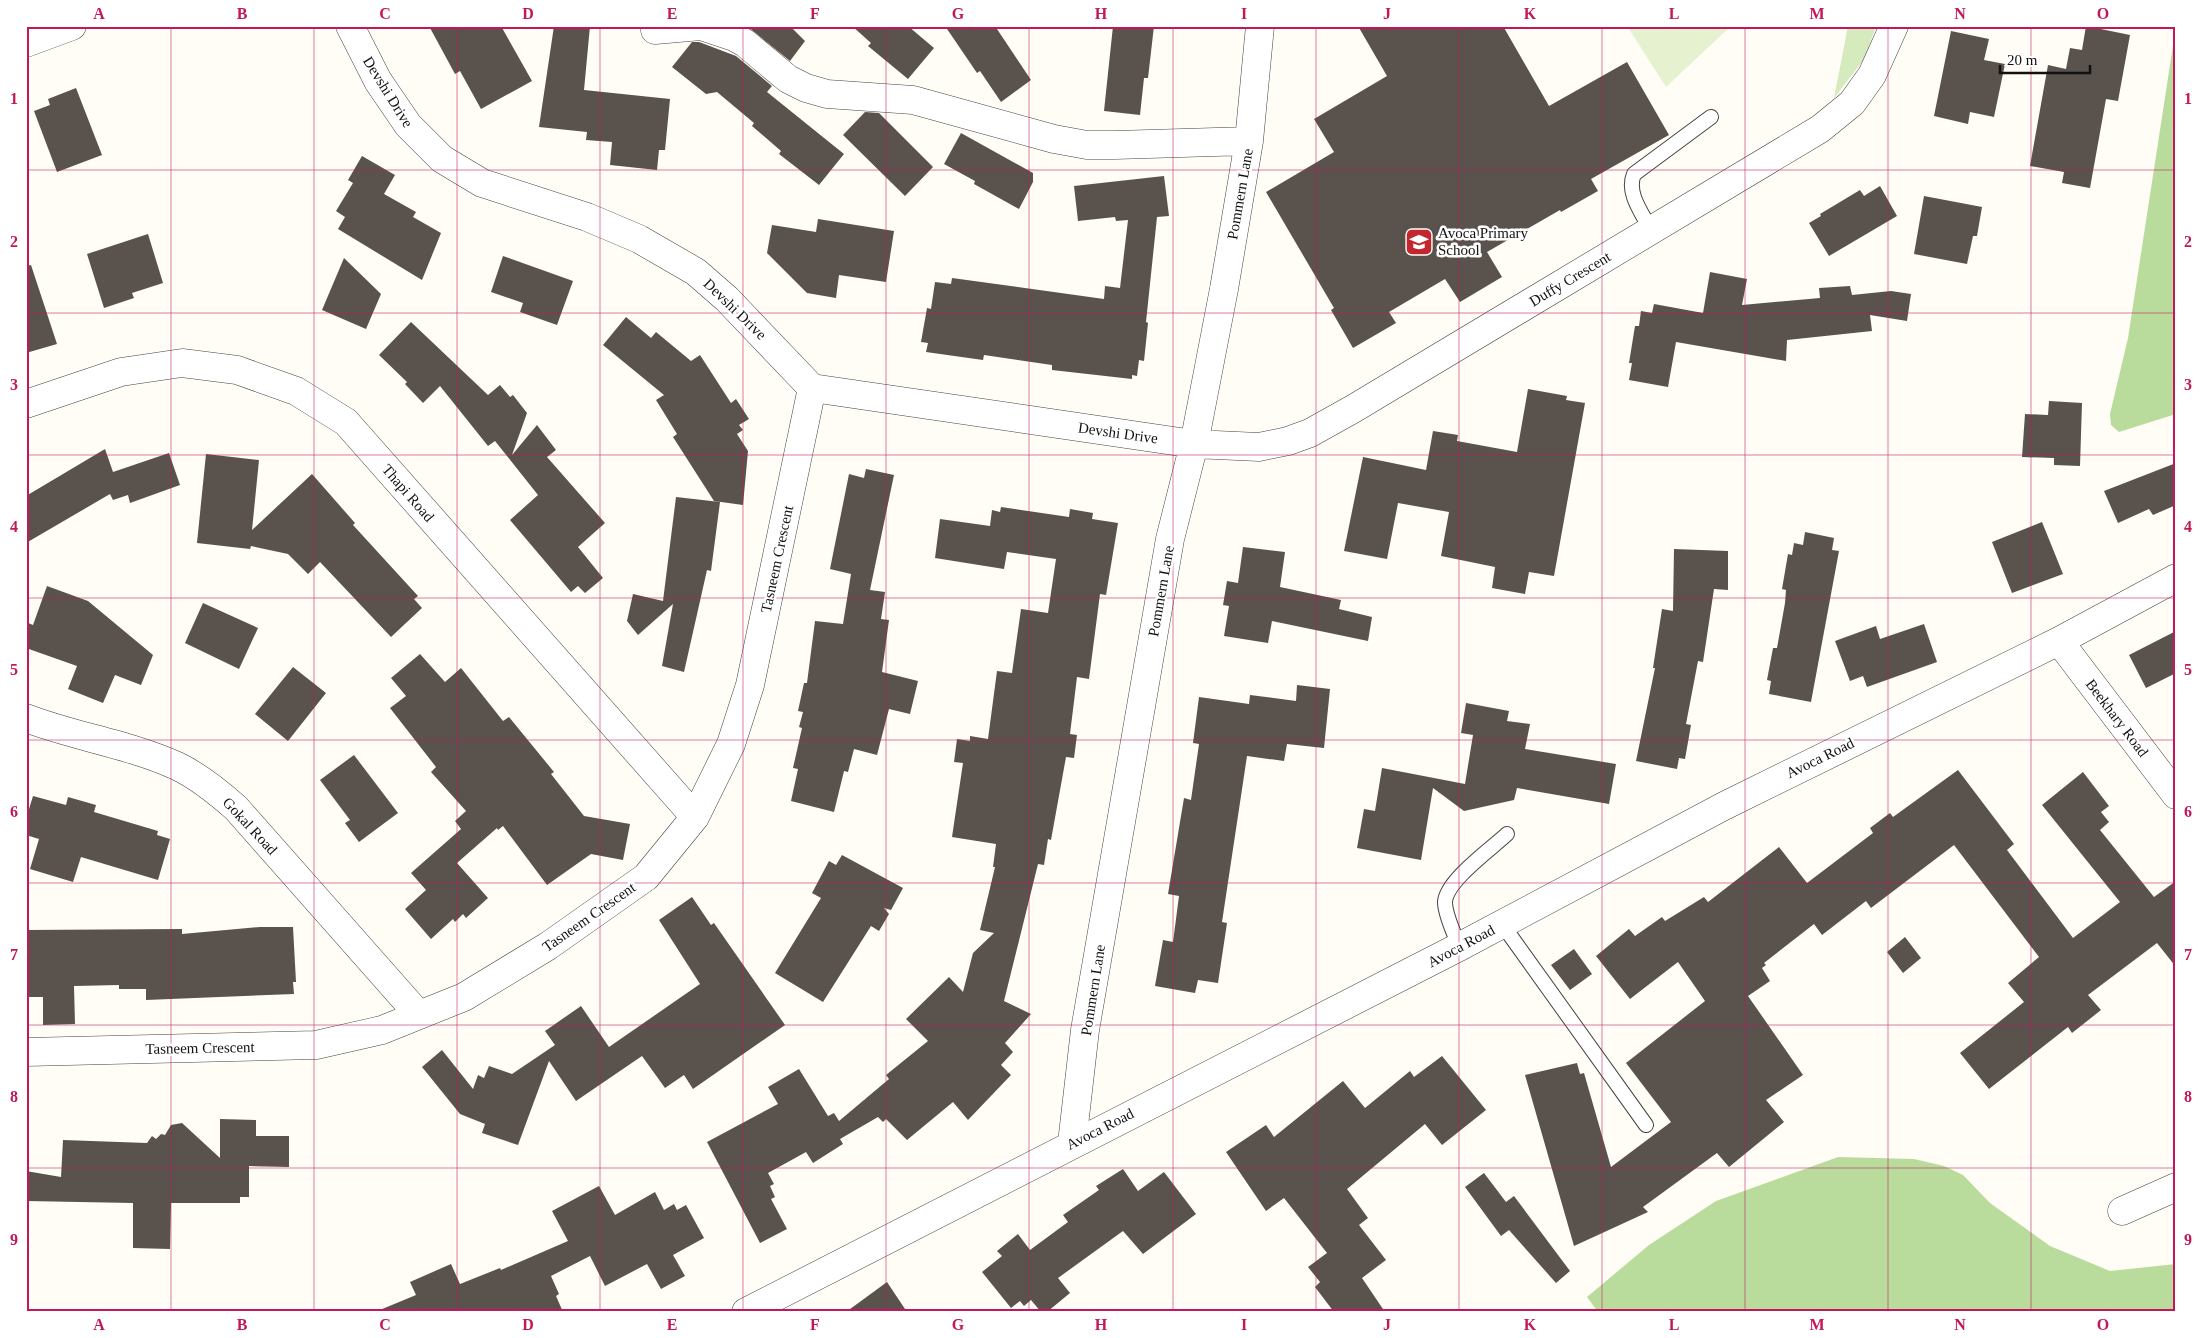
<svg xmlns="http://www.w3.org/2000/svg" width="2202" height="1338" font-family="Georgia,serif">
	<rect width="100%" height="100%" fill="#fffdf5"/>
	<path fill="#d5ebbd" d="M1848,26H1876L1865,58L1834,98Z"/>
	<path fill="#b9dc9c" d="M2176,26V414L2119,432L2111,425L2110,414L2128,338Z
		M1838,1157L1914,1159L1944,1166L1963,1175L1990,1203L2050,1246L2110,1271L2176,1264V1312H1598L1587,1297L1649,1245L1716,1201Z"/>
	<path fill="#e6f2cf" d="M1627,26H1731L1666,87Z"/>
	<path fill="#5a524d" d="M429,26H501L532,81L481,109L460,71L455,74Z
		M554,26H590L584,90L670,99L665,150H659L657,170L610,165L612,142L586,140L587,132L539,127Z
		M747,26H790L805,41L790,61Z
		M852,26H908L934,48L908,79L868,46L871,43Z
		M945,26H995L1031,80L1001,102L980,71L977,73Z
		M1113,26H1154L1148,78H1144L1140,115L1104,111Z
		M1358,26H1503L1549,106L1627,62L1669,135L1591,179L1598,191L1561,212L1560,210L1487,252L1502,277L1460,302L1445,279L1389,312L1396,323L1353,348L1331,310L1334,308L1266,192L1334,152L1314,119L1387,76Z
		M2086,26L2130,35L2118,101L2106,99L2090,188L2062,183L2064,172L2030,166L2048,65L2066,69L2070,48L2082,50Z
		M1951,31L1989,39L1984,60L2005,64L1994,117L1970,112L1968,124L1934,116Z
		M692,42H699L736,56L772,86L767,92L844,154L819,185L779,154L781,151L752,126L754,123L717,92L706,94L672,67Z
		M76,88L102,155L57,172L34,111L50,105L48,99Z
		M865,112L879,113L933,167L905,196L843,135Z
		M961,133L1033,173V182L1019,209L974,184L975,181L944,164Z
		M362,156L395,175L384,194L416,212L413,217L441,233L422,280L338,229L345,217L336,211L353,183L348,180Z
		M1164,176L1169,216L1157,217L1146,322L1148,323L1144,361L1139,360L1137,376L1132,375V379L1052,370V365L984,355L983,360L926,352L928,343L921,342L927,308L931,309L935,282L951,284L952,278L1104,299L1105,286L1120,288L1128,220L1116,221L1115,217L1078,221L1074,186Z
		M1880,186L1897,216L1829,256L1809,223L1821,216L1820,214L1860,190L1864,196Z
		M1924,196L1982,207L1977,236H1973L1967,264L1914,254Z
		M818,219L894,231L886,282L839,275L836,298L807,293L767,253L772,225L816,232Z
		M148,234L163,283L132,293L134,298L104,308L87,254Z
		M503,256L573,281L557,325L520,312L523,303L491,292Z
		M344,258L381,294L366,329L322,310Z
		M31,265L57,344L26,353V266Z
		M1710,272L1747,279L1742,305L1820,298L1819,288L1850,286L1852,295L1891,291L1911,294L1907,321L1870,315L1872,331L1787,340L1786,361L1676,342L1668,387L1629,380L1632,363H1629L1635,326H1639L1641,311L1652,313L1654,304L1703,313Z
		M626,317L651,338L656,332L691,361L700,355L731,403L736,399L749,419L739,425L743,430L737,434L748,451L743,505L714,501L673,437L677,434L656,400L664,395L603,345Z
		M411,322L488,395L500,385L510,397L513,395L527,413L512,455L537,425L556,450L547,457L605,523L578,547L603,578L585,593L578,586L571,592L510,520L538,495L495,441L488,446L440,386L423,403L405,384L407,382L379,355Z
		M1528,389L1567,396L1566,400L1585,403L1554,576L1529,572L1525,594L1492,588L1495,567L1441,556L1449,512L1398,503L1387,559L1344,551L1363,457L1426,470L1433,431L1458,435L1457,441L1517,452Z
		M2049,401L2082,403L2080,466L2054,465V458L2022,457L2025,414L2048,415Z
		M105,449L113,472L169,453L180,485L130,503L128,495L113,500L110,494L26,543V496Z
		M206,454L259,460L252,530L312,474L355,523L353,525L418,596L414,599L422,608L391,637L320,562L308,574L288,554L251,546L250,549L197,543Z
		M2176,463V505L2153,515L2149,509L2118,523L2104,491Z
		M866,469L894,475L870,590L885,592L881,619L889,620L882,672L918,681L910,714L889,709L877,755L854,749L848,772L844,771L834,812L791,801L798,769L793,768L802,728L799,727L803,712L798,711L804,683H807L815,621L843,624L851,574L830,569L849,474L864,478Z
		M676,497L720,502L711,571L707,570L684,672L662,666L673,604L638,635L627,621L633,594L663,601Z
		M1001,507L1069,517L1070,509L1093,513L1092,519L1118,523L1106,595L1100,594L1089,679L1077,677L1070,734L1077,735L1074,758L1066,757L1051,840L1048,839L1044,865L1038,864L1004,1001L1031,1014L1005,1043L1013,1052L1001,1065L1011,1075L968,1120L953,1102L907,1140L886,1119L883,1122L878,1117L840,1139L843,1144L813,1163L806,1152L768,1173L774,1184L770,1186L775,1197L771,1199L787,1229L760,1243L707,1142L778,1104L768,1087L799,1069L828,1116L834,1113L839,1121L889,1079L886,1075L928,1041L906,1019L949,977L963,992L973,953L994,933L980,930L995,867H993L996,844L952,837L963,763L954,762L957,739L970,741V736L988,739L997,671L1012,673L1021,609L1048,613L1056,559L1007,552L1004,569L935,558L940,519L990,526L992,510L1000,512Z
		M2042,522L2063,574L2012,593L1992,542Z
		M1805,532L1834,538L1832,550L1839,551L1811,702L1769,694L1771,681L1767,680L1773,648H1777L1785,603L1786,590L1782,589L1788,554L1792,555L1794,543L1803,545Z
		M1243,547L1285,552L1280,587L1341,600L1339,609L1372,617L1368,641L1272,621L1268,643L1224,636L1229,606L1223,605L1227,581L1238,583Z
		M1674,549L1728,551V590L1714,589L1703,662L1698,661L1686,724L1691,725L1685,759L1679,758L1677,769L1636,761L1655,668H1653L1662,609L1673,611Z
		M47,586L88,601L153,655L141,685L115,675L103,703L68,689L77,666L26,648V622L33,625Z
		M203,603L258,628L239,669L185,643Z
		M1924,624L1937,662L1867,687L1863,676L1850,681L1835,641L1876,626L1880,639Z
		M2176,631V673L2146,688L2129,655Z
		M420,654L445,682L461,668L503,721L509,717L554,772L551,774L584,816L630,824L623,860L591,854L547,885L503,826L498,830L497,828L457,863L488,898L466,918L463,914L455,922L453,919L431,939L405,909L426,890L411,873L461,829L455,821L466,811L431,772L436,767L390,708L406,696L391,678Z
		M293,667L326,693L288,741L255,714Z
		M1297,685L1330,689L1324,748L1287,744L1284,761L1247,756L1222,922L1227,923L1218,983L1198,980L1195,993L1155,986L1163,940L1173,942L1179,896L1168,894L1184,798L1191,800L1199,744L1193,743L1199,697L1249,704L1250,695L1296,701Z
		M1466,703L1509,711L1507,721L1530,724L1525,749L1616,764L1609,804L1517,788L1514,800L1464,811L1433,788L1421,860L1357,848L1364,809L1375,811L1382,768L1465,784L1473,735L1461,733Z
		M354,755L398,813L359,842L345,823L350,820L320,780Z
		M1958,770L2014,844L2007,850L2073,938L2120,902L2042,805L2083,772L2109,806L2101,812L2109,822L2100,830L2154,897L2176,881V967L2157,943L2088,995L2101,1010L2072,1033L2068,1027L1989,1089L1960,1053L2024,1002L2008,983L2039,957L1954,845L1871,908L1866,901L1822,935L1814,924L1764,963L1766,965L1762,968L1770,981L1748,996L1803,1075L1766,1100L1784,1122L1729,1167L1717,1153L1643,1207L1648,1212L1574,1246L1525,1075L1577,1063L1580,1074L1584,1073L1611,1167L1671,1122L1626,1063L1705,1001L1678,962L1630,999L1596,956L1629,929L1635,936L1662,917L1665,921L1704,897L1708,902L1779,847L1807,883L1873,833L1870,828L1890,813L1893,817Z
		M33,796L66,805L68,797L96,805L94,812L158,831L157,835L170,839L158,880L81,857L73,882L30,869L39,839L26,835V819Z
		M842,855L903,888L891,910L884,908L889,914L879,931L871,926L823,1002L775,973L821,898L812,893L829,861L836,865Z
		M692,897L711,925L714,923L785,1025L693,1089L684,1075L665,1088L642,1056L576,1101L549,1061L518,1145L482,1133L485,1124L460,1114L422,1067L442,1050L473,1089L478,1075L484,1078L489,1066L512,1074L555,1045L545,1031L581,1006L609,1047L700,984L659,920Z
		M260,927H293L296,982H293L294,994L146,1000V989H119V985L74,986L75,1024L43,1025V997H26V930L182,929V934Z
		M1905,937L1921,958L1903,973L1887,952Z
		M1574,949L1592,974L1570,990L1551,965Z
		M1442,1056L1486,1110L1442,1145L1425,1124L1347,1189L1368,1218L1359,1225L1386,1260L1362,1278L1385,1312H1334L1315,1287L1320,1282L1308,1267L1327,1253L1284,1198L1266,1211L1226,1152L1266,1125L1274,1137L1343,1081L1365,1108L1410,1071L1414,1077Z
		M220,1119L256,1120V1136H289V1167L249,1166V1197H240V1203H171L170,1249L133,1248V1203L26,1201V1171L61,1177L63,1140L147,1143L152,1136L156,1139L161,1134L165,1135L171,1125L182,1123L220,1158Z
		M1123,1169L1138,1191L1164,1172L1196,1214L1143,1254L1123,1231L1058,1278L1070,1293L1047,1312H1041L1031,1300L1024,1306L1020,1301L1011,1308L982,1272L1002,1256L997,1251L1018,1234L1030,1250L1068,1222L1063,1215L1099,1190L1096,1186Z
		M1484,1173L1506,1202L1514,1196L1570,1271L1556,1283L1509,1230L1501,1236L1465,1187Z
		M599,1186L615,1215L655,1192L664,1210L674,1204L677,1210L686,1205L704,1238L673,1255L685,1276L661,1289L647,1264L605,1286L590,1256L551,1276L559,1294L556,1296L563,1312H375L416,1295L410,1282L451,1264L460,1284L500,1268L501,1270L568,1241L552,1211Z
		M887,1282L907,1312H846Z"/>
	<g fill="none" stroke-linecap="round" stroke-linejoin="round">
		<g stroke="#444" stroke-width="16">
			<path id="lane" d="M1651,230C1642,213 1626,193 1634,174L1711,117
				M1502,924L1646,1125
				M1459,947C1455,934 1445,916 1445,902C1446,881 1491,849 1507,834"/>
		</g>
		<g stroke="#444" stroke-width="29">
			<path id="street" d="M350,26L378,81L408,125L442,159L482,183L587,217L639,239L696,272L727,299L812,388L1194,444L1259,447L1288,441L1310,433L1353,409L1820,129L1852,103L1872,75L1894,26
				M655,30L701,26L734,37L745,43L788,79L806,88L827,94L913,100L1054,139L1087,145H1115L1249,141
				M26,43L72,26
				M26,404L121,372L182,363L237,370L296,391L346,422L695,817
				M2059,641L2176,795
				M26,718C75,737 129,744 177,766C198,776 218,792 236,808L419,1015
				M26,1052L316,1045L382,1030L464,997L548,946L646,877L695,817L731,744L750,685L812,388
				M1072,1143L1085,1030L1170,539L1194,444L1224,289L1249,141L1260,26
				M2122,1211L2176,1187
				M746,1312L1459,947L1724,806L2059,641L2176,578"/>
		</g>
		<use href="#lane" stroke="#fff" stroke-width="14"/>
		<use href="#street" stroke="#fff" stroke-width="28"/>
	</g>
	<path fill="none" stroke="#c2185b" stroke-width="1" stroke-opacity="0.55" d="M171,26V1312M314,26V1312M457,26V1312M600,26V1312M743,26V1312M886,26V1312M1029,26V1312M1173,26V1312M1316,26V1312M1459,26V1312M1602,26V1312M1745,26V1312M1888,26V1312M2031,26V1312M26,170H2176M26,313H2176M26,455H2176M26,598H2176M26,740H2176M26,883H2176M26,1025H2176M26,1168H2176"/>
	<defs>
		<g id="school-square" transform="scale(1.4375)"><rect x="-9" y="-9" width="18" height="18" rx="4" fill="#c4262e" stroke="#fff"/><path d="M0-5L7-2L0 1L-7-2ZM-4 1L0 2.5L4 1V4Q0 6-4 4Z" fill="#fff"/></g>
	</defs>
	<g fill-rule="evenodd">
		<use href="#school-square" x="1419" y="242"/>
	</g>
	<g text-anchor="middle" stroke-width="5" stroke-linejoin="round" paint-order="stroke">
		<g font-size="15" fill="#111" stroke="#fff">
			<text transform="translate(388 92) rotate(58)" y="5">Devshi Drive</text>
			<text transform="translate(1240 194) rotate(-80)" y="5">Pommern Lane</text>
			<text transform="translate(1570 279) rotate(-31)" y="5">Duffy Crescent</text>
			<text transform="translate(735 309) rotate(44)" y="5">Devshi Drive</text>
			<text transform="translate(1118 433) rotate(8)" y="5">Devshi Drive</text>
			<text transform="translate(408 493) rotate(49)" y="5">Thapi Road</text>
			<text transform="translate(777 559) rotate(-78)" y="5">Tasneem Crescent</text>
			<text transform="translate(1161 591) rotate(-80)" y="5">Pommern Lane</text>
			<text transform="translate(2117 718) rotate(53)" y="5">Beekhary Road</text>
			<text transform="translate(1820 758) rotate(-26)" y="5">Avoca Road</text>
			<text transform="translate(250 826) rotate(47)" y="5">Gokal Road</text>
			<text transform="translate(589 917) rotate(-35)" y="5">Tasneem Crescent</text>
			<text transform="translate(1461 946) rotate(-28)" y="5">Avoca Road</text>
			<text transform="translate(1093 990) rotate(-81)" y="5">Pommern Lane</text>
			<text transform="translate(200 1048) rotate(-1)" y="5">Tasneem Crescent</text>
			<text transform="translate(1100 1129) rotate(-27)" y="5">Avoca Road</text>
		</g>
		<g font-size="15" fill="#111" stroke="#fff" text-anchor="start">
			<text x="1438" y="238">Avoca Primary<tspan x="1438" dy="17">School</tspan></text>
		</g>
	</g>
	<rect width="2202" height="1338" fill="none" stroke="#ffffff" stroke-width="55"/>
	<path d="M2000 65v8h90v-8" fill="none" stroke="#111111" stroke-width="2.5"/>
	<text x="2007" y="65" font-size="15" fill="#111111" stroke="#ffffff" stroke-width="4" paint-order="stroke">20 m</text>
	<rect x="28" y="28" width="2146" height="1282" fill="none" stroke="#c2185b" stroke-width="2"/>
	<g font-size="16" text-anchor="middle" font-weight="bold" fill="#c2185b">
		<text x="99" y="19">A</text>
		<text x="242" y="19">B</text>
		<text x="385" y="19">C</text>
		<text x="528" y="19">D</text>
		<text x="672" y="19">E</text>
		<text x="815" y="19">F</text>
		<text x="958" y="19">G</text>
		<text x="1101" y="19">H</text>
		<text x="1244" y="19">I</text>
		<text x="1387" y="19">J</text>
		<text x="1530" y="19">K</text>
		<text x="1674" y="19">L</text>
		<text x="1817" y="19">M</text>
		<text x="1960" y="19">N</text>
		<text x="2103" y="19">O</text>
		<text x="14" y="104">1</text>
		<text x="2188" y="104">1</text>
		<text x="14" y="247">2</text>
		<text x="2188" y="247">2</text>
		<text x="14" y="390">3</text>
		<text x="2188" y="390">3</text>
		<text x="14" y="532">4</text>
		<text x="2188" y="532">4</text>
		<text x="14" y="675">5</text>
		<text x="2188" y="675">5</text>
		<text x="14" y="817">6</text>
		<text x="2188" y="817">6</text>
		<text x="14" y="960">7</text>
		<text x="2188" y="960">7</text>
		<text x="14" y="1102">8</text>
		<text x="2188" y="1102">8</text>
		<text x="14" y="1245">9</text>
		<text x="2188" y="1245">9</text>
		<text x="99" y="1330">A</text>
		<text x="242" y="1330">B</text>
		<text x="385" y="1330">C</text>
		<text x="528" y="1330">D</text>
		<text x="672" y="1330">E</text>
		<text x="815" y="1330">F</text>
		<text x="958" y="1330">G</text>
		<text x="1101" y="1330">H</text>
		<text x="1244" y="1330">I</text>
		<text x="1387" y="1330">J</text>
		<text x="1530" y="1330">K</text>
		<text x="1674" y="1330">L</text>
		<text x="1817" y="1330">M</text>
		<text x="1960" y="1330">N</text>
		<text x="2103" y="1330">O</text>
	</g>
</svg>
